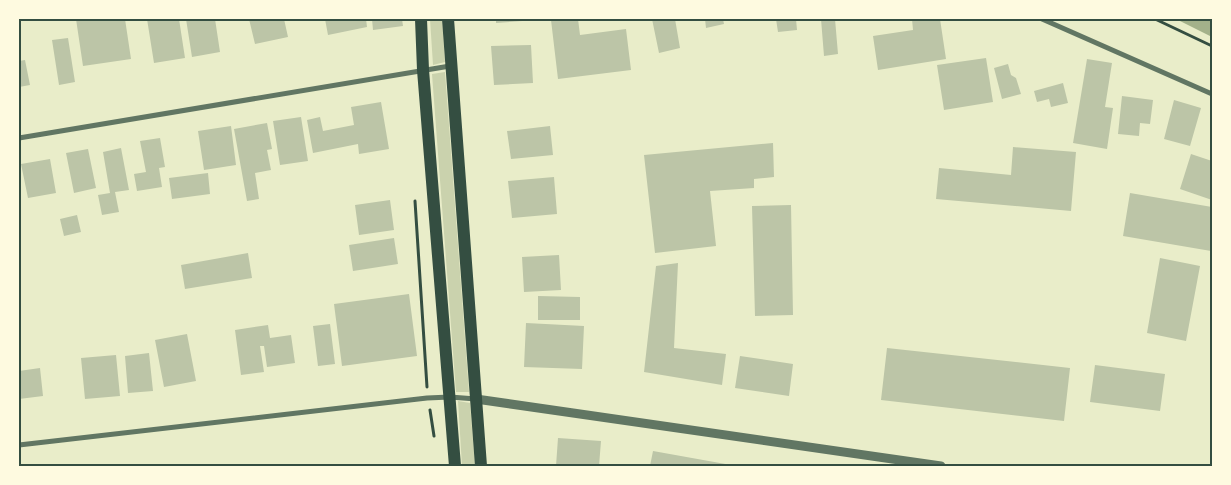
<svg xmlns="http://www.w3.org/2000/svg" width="1231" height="485" font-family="Rubik,sans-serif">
	<rect width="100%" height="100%" fill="#e9edc9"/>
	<path fill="#cad2ad" d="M430,19H442L445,62L433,65Z
		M445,72L469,392H456L432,74Z
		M458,401L470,403L475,466H462Z"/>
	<path fill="#a3b18a" d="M1176,19H1212V37Z"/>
	<path fill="#bcc5a7" d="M76,19H125L131,59L83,66Z
		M147,19H179L185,58L154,63Z
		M186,19H215L220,52L192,57Z
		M249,19H284L288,37L255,44Z
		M325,19H366L367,27L328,35Z
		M372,19H402L403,26L373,30Z
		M496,19H536V20L496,23Z
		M564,19H578L580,35L626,29L631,70L558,79L551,20Z
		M652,19H675L680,48L659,53Z
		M705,19H723L724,24L706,28Z
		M776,19H796L797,30L778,32Z
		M821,19H835L838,54L824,56Z
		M912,19H940L946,59L878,70L873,36L913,30Z
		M68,38L75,82L59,85L52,40Z
		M531,45L533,83L494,85L491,46Z
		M986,58L993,102L944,110L937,65Z
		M1087,59L1112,63L1105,107L1113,108L1107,149L1073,143Z
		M25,60L30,85L19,87V61Z
		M1008,64L1011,75L1016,78L1021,94L1002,99L994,68Z
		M1063,83L1068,103L1051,107L1049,99L1037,102L1034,91Z
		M1122,96L1153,100L1150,124L1140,123L1139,136L1118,134Z
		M1174,100L1201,108L1190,146L1164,139Z
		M381,102L389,149L359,154L358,144L313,153L307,120L320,117L323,131L354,125L351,107Z
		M301,117L308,161L280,165L273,121Z
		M267,123L272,149L267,150L271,170L255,173L259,199L247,201L234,129Z
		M231,126L236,165L204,170L198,131Z
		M550,126L553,155L511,159L507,131Z
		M160,138L165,167L159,168L162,187L137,191L134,174L146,172L140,141Z
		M773,143L774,177L754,179V188L710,191L716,246L655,253L644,155Z
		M1013,147L1076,152L1071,211L936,199L939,168L1011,175Z
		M121,148L129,190L115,192L119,212L102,215L98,195L110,193L103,152Z
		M88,149L96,188L74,193L66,153Z
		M1191,154L1212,161V200L1180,189Z
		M50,159L56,193L28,198L21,164Z
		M208,173L210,194L172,199L169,178Z
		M554,177L557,214L512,218L508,181Z
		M1130,193L1212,207L1211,251L1123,236Z
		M390,200L394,230L359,235L355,205Z
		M791,205L793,315L755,316L752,206Z
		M77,215L81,232L64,236L60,219Z
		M394,238L398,264L353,271L349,245Z
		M248,253L252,278L185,289L181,265Z
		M559,255L561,290L524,292L522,257Z
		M1160,258L1200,266L1186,341L1147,333Z
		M678,263L674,348L726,354L722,385L644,372L656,266Z
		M409,294L417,356L342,366L334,304Z
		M538,296L580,297V320H538Z
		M526,323L584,326L582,369L524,367Z
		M330,324L335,364L318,366L313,326Z
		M268,325L270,338L291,335L295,363L267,367L264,346H260L264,372L241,375L235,330Z
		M187,334L196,381L164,387L155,340Z
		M887,348L1070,368L1064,421L881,400Z
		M149,353L153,391L128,393L125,356Z
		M116,355L120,396L85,399L81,358Z
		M740,356L793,364L789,396L735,388Z
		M1095,365L1165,374L1160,411L1090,402Z
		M40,368L43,396L19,399V371Z
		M558,438L601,441L599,466H556Z
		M653,451L731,465V466H650Z"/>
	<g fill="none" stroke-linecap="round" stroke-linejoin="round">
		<path stroke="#344e41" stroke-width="3" d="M1155,19L1212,46
			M415,201L427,387
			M430,410L434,436"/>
		<path stroke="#617663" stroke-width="5" d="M1042,19L1212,94
			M19,138L450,66
			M19,445L427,398L450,397L476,399"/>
		<path stroke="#617663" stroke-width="9" d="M476,399L941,466"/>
		<path stroke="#344e41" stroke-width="12" d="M421,19L423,70L455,466
			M448,19L481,466"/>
	</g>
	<rect width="1231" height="485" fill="none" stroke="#fefae0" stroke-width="40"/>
	<rect x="20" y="20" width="1191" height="445" fill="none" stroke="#344e41" stroke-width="2"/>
</svg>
